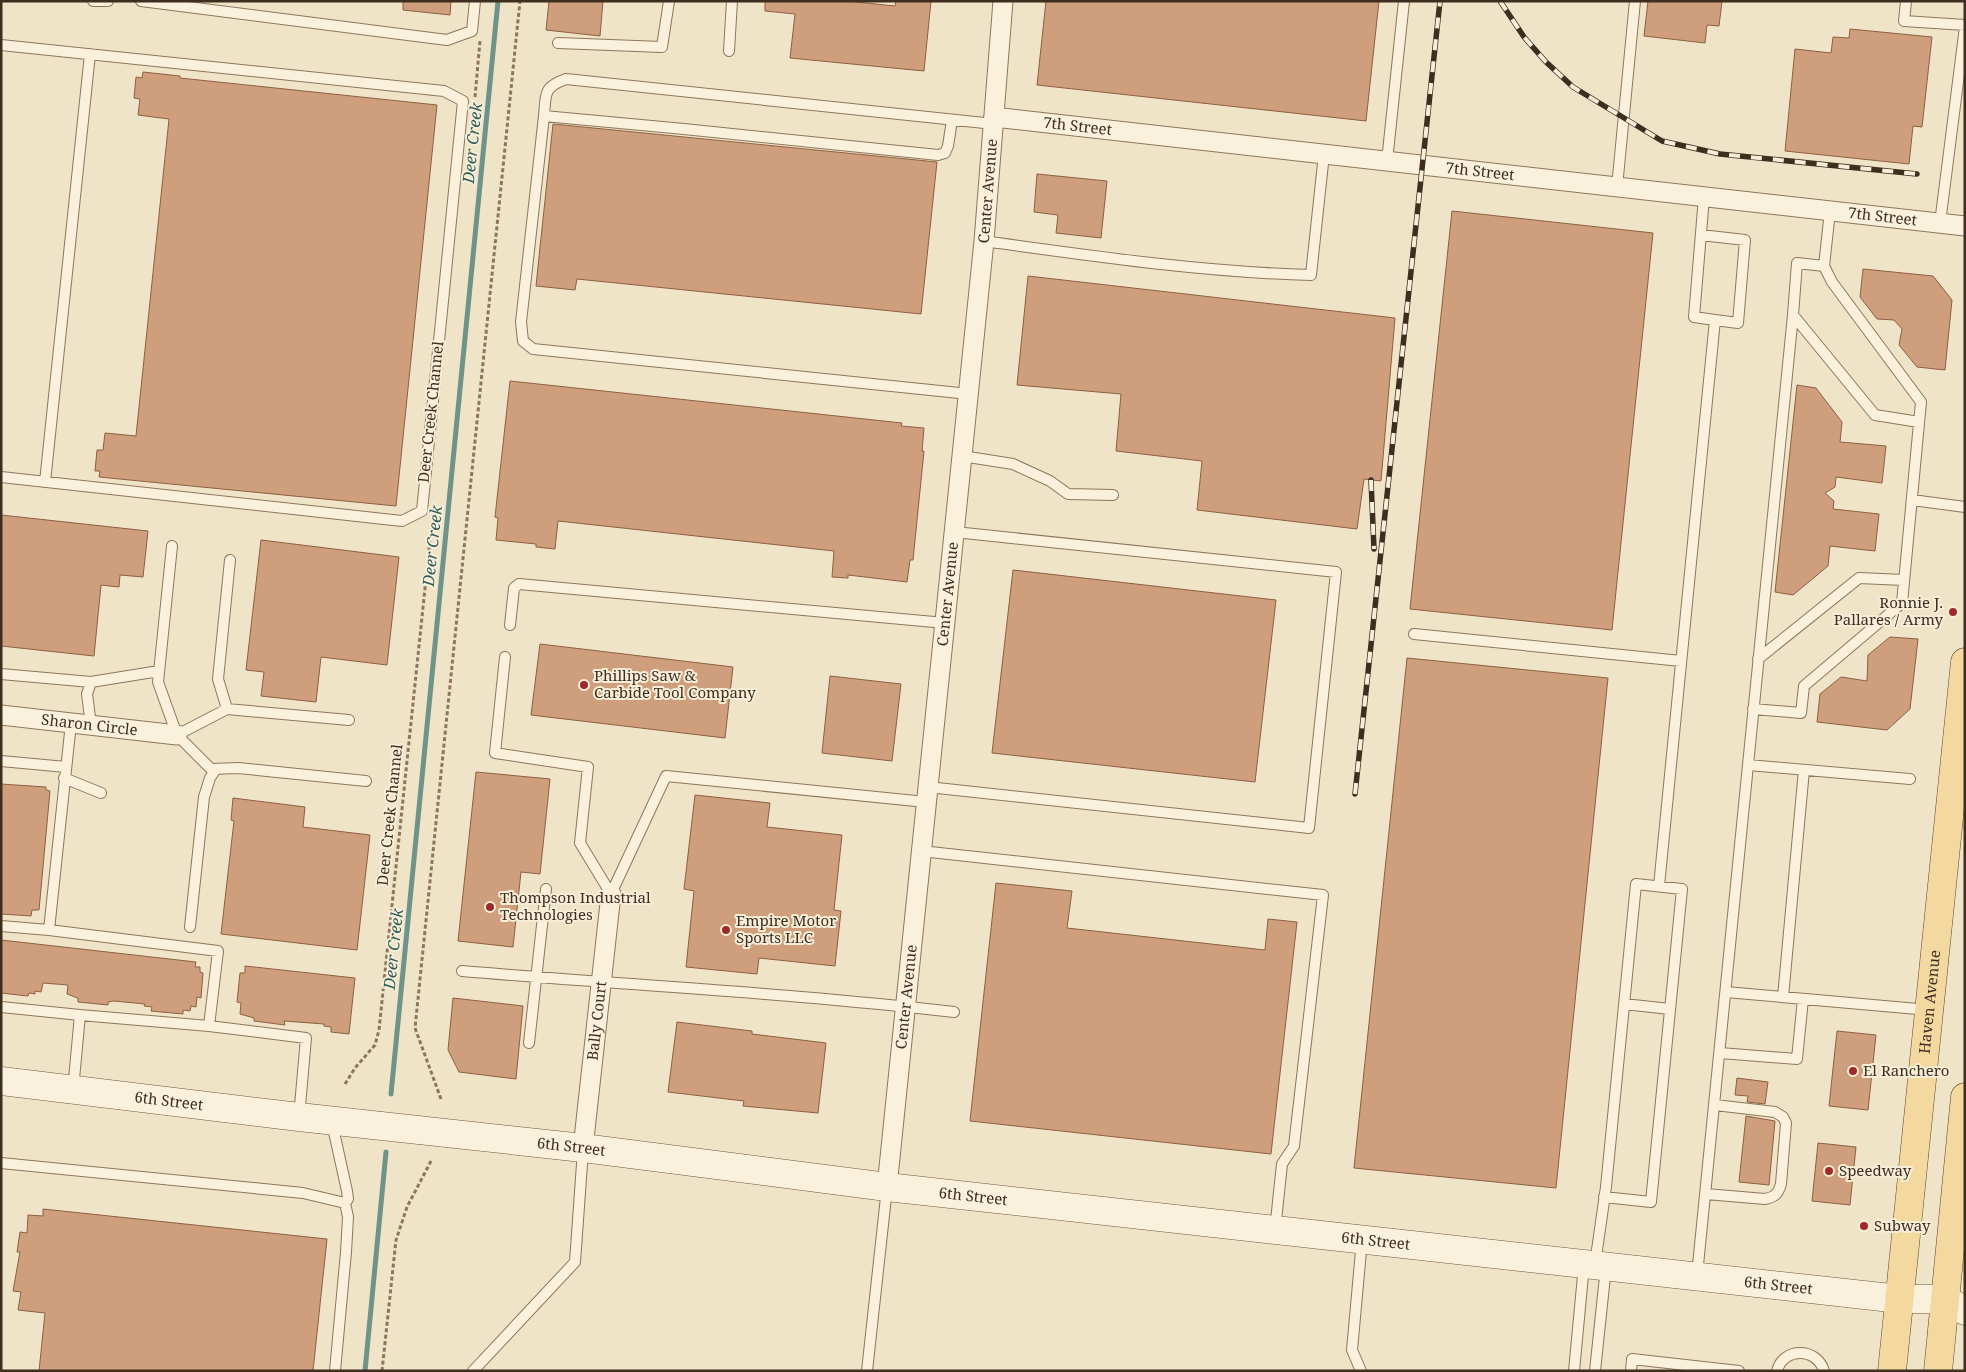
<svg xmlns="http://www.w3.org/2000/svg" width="1966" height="1372" font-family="'Noto Serif',serif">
	<rect width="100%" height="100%" fill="#f0e4c8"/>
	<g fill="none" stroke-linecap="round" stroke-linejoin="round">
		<path stroke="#6f938a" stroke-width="5" d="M391,1094L498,1
			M365,1371L386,1152"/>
	</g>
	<path fill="#cf9f7d" stroke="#8d5f41" d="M403,1H451L450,15L403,10Z
		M549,1H603L600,36L546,30Z
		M765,1H847L895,6L896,1H931L924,71L790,58L795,14L765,11Z
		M1046,1H1379L1366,121L1037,85Z
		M1648,1H1722L1719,26L1707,25L1705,43L1644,36Z
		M1850,29L1932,37L1922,127L1913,126L1909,164L1785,151L1795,49L1831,53L1833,37L1849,38Z
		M143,72L180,76V78L437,105L396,506L99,477L100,471H95L97,450H103L105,433L136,436L169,119L138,115L140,99L134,98L136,77L142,78Z
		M553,124L937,162L921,314L577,279L575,290L536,286Z
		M1037,174L1107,181L1101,238L1056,233L1058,215L1034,212Z
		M1452,211L1653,233L1612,630L1410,609Z
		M1863,269L1933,276L1952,300L1945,370L1917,367L1899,345L1902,329L1894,320L1877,319L1860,297Z
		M1028,276L1395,318L1381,481L1364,479L1357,529L1197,510L1202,461L1116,451L1121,394L1017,385Z
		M510,381L902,423L901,426L924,428L922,451H924L913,560H910L907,582L848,575V578L832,577L834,551L558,521L555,549L536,547V544L496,540L498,518L495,517Z
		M1797,385L1816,388L1842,422L1840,442L1886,446L1882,483L1836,477L1835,487L1825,493L1834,501L1833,509L1879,514L1875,551L1830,546L1828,566L1793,595L1775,592Z
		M1,515L148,531L143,577L120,575L119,587L101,585L94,656L1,646Z
		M261,540L399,557L387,665L321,657L316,702L261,696L264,672L246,670Z
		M1013,570L1276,600L1255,782L992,753Z
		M1890,637L1918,639L1910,709L1887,730L1817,722L1820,694L1841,677L1867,681L1868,655Z
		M540,644L733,667L725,738L531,715Z
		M1407,658L1608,678L1556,1188L1354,1168Z
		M830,676L901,684L892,761L822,753Z
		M476,772L550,779L540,874L521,872L513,947L458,941Z
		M1,784L46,787V790L50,791L39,910H32L31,916L1,914Z
		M695,795L770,803L767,827L842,835L834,910L841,911L835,966L759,958L757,974L686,967L694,891L684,889Z
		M233,798L305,807L303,827L370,835L357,950L221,934L234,821L231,820Z
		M996,883L1072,891L1067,928L1265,950L1268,919L1297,922L1271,1154L970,1121Z
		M1,940L196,962L195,967H200V972L203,973L201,998L197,997L196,1007L191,1006L190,1011L183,1010V1014L151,1011L152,1007L144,1006L145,1004L114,1001L108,1002V1005L78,1002V998L67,994L68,985L43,983L41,992L35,991V994L29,993L28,996L1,993Z
		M245,966L355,978L349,1034L331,1032V1027L324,1026V1024L284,1021L285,1025L254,1021V1018L240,1014L241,1003L237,1002L240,973H245Z
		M453,998L523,1006L516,1079L459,1072L448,1050Z
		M677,1022L752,1031V1034L826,1043L818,1113L743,1106L744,1101L668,1092Z
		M1837,1031L1876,1035L1868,1110L1829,1106Z
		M1737,1078L1768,1082L1765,1104L1747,1102L1748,1096L1735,1095Z
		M1746,1116L1775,1121L1769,1185L1739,1182Z
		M1818,1143L1856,1147L1850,1205L1812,1201Z
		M43,1209L327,1239L313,1371H39L45,1313L18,1310L21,1292L13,1291L20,1252H17L20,1232L27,1233L28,1215L43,1216Z"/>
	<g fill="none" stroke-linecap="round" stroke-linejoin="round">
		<g stroke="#8d765c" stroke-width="12">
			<path id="lane" d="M93,1H108
				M141,1L447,40L472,31L475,1
				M1906,1L1904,21L1965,25
				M558,43L662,47L669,1
				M1,45L444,91L463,101L422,511L402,521L1,477
				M729,51L732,1
				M544,116L521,322L523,341L533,349L969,394
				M952,120L948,146L945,153L938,155L684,129L544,116C546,94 543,87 566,79L994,124
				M1387,161L1404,1
				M1617,187L1635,1
				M1940,223L1965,27
				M1701,235L1745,240L1738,323L1715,320
				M984,241C1092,256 1202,272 1311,275L1324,154
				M1824,266L1830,211
				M1793,315L1875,415L1919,422
				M962,456L1013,464L1050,481L1068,494L1113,495
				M45,482L90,54
				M1912,500L1965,507
				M172,546L158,682L177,735L211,769L238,768L366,781
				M510,625L514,588L519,584L945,623
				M1414,634L1681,661
				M505,657L495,753L588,767L580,843L611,894
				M1758,659L1859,578L1904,580
				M1,674L91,682
				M227,709L218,679L230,560
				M71,723L49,930L218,951L209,1026L80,1015L73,1090
				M91,725L87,694L91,682L159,671
				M177,735L227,709L349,720
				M1,761L66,767
				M1748,765L1910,779
				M64,778L101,793
				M928,787L1309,828L1336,572L955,532
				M921,851L1323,895L1294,1146L1282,1164L1275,1230
				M1659,886L1715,320L1694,317L1704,197
				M611,894L666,776L926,802
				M1,926L49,930
				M190,927L204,797L210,778L216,769
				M462,971C626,985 791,993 954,1012
				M1726,992L1929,1010
				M1783,997L1804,770
				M1624,1004L1670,1009
				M1,1007L80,1015
				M209,1026L306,1038L299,1117
				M529,1043L546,889
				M1720,1053L1797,1059L1803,999
				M1,1163L303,1193L345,1203L348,1199L347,1191L332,1123
				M1706,1194L1765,1199C1775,1197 1778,1194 1781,1184L1786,1123L1783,1117L1775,1112L1715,1105
				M1595,1264L1606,1187L1636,884L1682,889L1651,1202L1604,1197
				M1697,1275L1793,315L1797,263L1824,266L1832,282L1921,402L1902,603L1804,686L1801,713L1753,709
				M335,1371L346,1252L348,1217L345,1203
				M473,1371L575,1262L583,1150
				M867,1371L887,1188
				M1361,1371L1352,1350L1362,1240
				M1574,1371L1584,1265
				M1595,1371L1606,1267
				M1631,1371L1632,1359L1739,1371
				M1777,1371C1783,1347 1817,1347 1824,1371"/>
		</g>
		<g stroke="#8d765c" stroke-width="21">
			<g id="street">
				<path id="s1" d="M994,117L1965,226"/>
				<path id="s2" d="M1,715L177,735"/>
				<path id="s3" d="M583,1148L611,894"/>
				<path id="s4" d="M887,1187L984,241L1003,1"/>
			</g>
		</g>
		<g stroke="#6f573f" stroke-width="29">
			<g id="secondary">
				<path id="s5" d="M1,1081L299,1117L583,1148L887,1187L1900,1299H1945L1965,1311"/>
			</g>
		</g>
		<g stroke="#5b4430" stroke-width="29">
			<g id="primary">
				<path id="s6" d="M1892,1371L1965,662"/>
				<path d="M1938,1371L1965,1097"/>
			</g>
		</g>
		<path stroke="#8d765c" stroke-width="3" stroke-dasharray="4 2.5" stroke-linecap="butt" d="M475,97L480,41
			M345,1084L355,1068L375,1045L379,1030L432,521
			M441,1099L415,1028L520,1
			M382,1371L396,1240L407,1207L431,1161"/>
		<use href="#lane" stroke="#faf1dc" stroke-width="10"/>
		<use href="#street" stroke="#faf1dc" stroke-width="19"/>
		<use href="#secondary" stroke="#faf1dc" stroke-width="28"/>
		<use href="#primary" stroke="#f3d9a0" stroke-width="28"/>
		<g stroke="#3d2e20" stroke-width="5.5">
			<path id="rail" d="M1500,1L1524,37L1546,62L1573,87L1662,141L1720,154L1917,174
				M1371,480L1374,549
				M1355,794L1440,1"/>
		</g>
		<use href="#rail" stroke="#f7eed8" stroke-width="4" stroke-dasharray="11" stroke-linecap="butt"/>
	</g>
	<g fill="#9e2a2b" stroke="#f7eed8" stroke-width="2">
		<circle cx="1953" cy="612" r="5"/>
		<circle cx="584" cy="685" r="5"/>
		<circle cx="490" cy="907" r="5"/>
		<circle cx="726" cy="930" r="5"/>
		<circle cx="1853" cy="1071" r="5"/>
		<circle cx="1829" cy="1171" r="5"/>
		<circle cx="1864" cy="1226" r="5"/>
	</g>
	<g text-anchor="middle" stroke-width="4" stroke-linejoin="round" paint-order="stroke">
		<g font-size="15" fill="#3d2e20" stroke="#f7eed8">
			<text dy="5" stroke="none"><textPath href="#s1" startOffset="84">7th Street</textPath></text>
			<text dy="5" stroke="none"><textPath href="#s1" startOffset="489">7th Street</textPath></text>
			<text dy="5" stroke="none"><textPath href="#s4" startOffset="1001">Center Avenue</textPath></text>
			<text dy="5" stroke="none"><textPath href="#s1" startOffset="894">7th Street</textPath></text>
			<text transform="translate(431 412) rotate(-84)" y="5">Deer Creek Channel</text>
			<text dy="5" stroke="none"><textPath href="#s4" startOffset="596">Center Avenue</textPath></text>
			<text dy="5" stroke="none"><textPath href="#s2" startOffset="89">Sharon Circle</textPath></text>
			<text transform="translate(390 815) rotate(-84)" y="5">Deer Creek Channel</text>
			<text dy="5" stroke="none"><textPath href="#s4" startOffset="191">Center Avenue</textPath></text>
			<text dy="5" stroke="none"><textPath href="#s6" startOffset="371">Haven Avenue</textPath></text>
			<text dy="5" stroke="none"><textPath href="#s3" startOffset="128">Bally Court</textPath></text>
			<text dy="5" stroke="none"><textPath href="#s5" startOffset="169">6th Street</textPath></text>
			<text dy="5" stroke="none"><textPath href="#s5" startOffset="574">6th Street</textPath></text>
			<text dy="5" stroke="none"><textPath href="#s5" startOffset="979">6th Street</textPath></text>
			<text dy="5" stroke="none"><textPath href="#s5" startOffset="1384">6th Street</textPath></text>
			<text dy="5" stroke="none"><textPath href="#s5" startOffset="1789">6th Street</textPath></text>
		</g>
		<g font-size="15" fill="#3d2e20" stroke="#f7eed8" text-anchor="start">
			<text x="1943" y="608" text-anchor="end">Ronnie J.<tspan x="1943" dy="17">Pallares / Army</tspan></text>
			<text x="594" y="681">Phillips Saw &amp;<tspan x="594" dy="17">Carbide Tool Company</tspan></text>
			<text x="500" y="903">Thompson Industrial<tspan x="500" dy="17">Technologies</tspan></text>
			<text x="736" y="926">Empire Motor<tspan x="736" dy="17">Sports LLC</tspan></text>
			<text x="1863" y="1076">El Ranchero</text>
			<text x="1839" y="1176">Speedway</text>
			<text x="1874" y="1231">Subway</text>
		</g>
		<g font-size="16" font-style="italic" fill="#2f5d5a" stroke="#f7eed8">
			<text transform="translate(472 143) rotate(-84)" y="6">Deer Creek</text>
			<text transform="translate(432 546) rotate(-84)" y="6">Deer Creek</text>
			<text transform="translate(393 949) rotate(-84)" y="6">Deer Creek</text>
		</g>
	</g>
	<rect width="1966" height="1372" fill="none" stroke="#3d2e20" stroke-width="5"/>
</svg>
